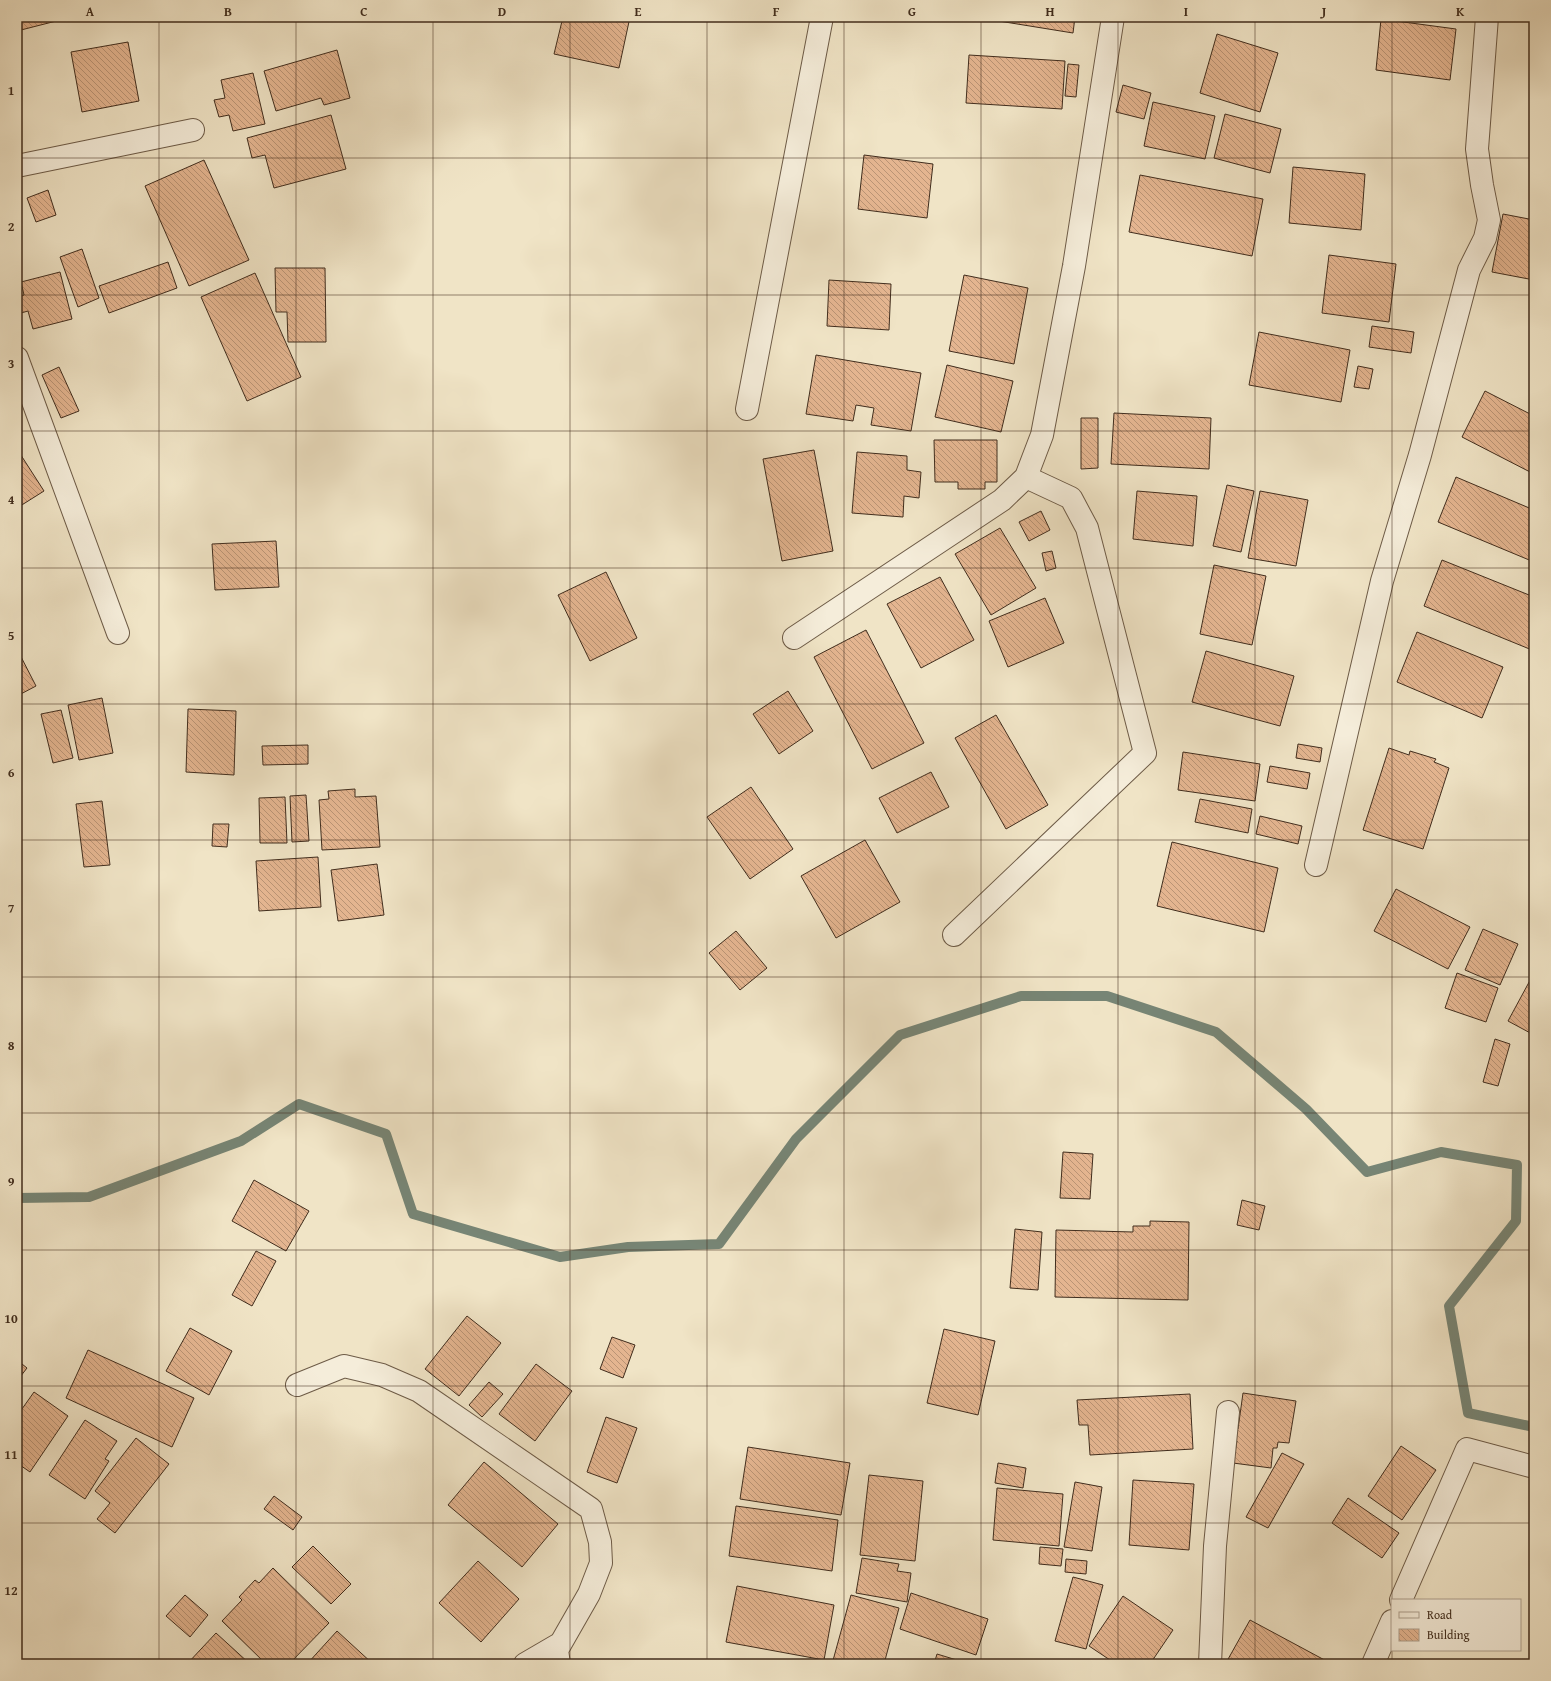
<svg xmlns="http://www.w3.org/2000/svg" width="1551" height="1681" font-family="'Gentium Book Plus',serif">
	<defs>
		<pattern id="building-back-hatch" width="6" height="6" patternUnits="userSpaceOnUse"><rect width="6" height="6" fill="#e4b590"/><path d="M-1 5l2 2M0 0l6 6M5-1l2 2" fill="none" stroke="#ba9475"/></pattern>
	</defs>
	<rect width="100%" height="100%" fill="#f0e4c6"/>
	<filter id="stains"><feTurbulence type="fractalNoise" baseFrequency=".005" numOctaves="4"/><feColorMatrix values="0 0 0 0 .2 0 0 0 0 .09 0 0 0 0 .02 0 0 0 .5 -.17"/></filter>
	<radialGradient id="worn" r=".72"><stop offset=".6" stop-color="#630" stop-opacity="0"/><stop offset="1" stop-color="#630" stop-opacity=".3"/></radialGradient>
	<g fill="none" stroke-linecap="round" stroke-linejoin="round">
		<path stroke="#778575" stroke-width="10" d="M17,1198L89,1197L241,1141L299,1104L386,1134L413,1214L560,1257L628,1247L719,1244L796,1139L900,1035L1021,996H1107L1216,1032L1306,1109L1367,1172L1441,1152L1517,1165L1516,1221L1449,1306L1468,1413L1534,1427"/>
	</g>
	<path fill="url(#building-back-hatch)" stroke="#412d1d" d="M17,17H72L17,31Z
		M563,17H630L619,68L554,54Z
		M974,17H1075L1073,33Z
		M1381,19L1456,29L1450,80L1376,70Z
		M1217,34L1278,53L1260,112L1200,93Z
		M128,42L139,101L82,112L71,52Z
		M337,50L350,98L324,105L321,98L276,111L264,71Z
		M969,55L1065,61L1062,109L966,103Z
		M1068,64L1079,65L1076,97L1065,96Z
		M253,73L265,124L233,131L229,115L219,117L214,100L225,98L221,80Z
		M1123,85L1151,93L1144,119L1116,112Z
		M1153,102L1215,116L1205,159L1144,146Z
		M1225,114L1281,129L1270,173L1214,158Z
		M331,115L346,169L274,188L265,155L252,158L247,138Z
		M864,155L933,164L927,218L858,209Z
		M204,160L249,260L189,286L145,186Z
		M1293,167L1365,174L1361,230L1289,223Z
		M1140,175L1263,199L1252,256L1129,232Z
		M48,190L56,215L36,222L27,198Z
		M1503,214L1534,220V280L1492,272Z
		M82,249L99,298L78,307L60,257Z
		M1329,255L1396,264L1389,322L1322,313Z
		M168,262L177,288L109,313L99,286Z
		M275,268H325L326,342H288L287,312H276Z
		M60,272L72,319L33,329L28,311L21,313L17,298L24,295L21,282Z
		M255,273L301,377L247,401L201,297Z
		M964,275L1028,288L1014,364L949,351Z
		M829,280L891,284L889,330L827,326Z
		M1372,326L1414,332L1411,353L1369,347Z
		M1259,332L1350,350L1341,402L1249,385Z
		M816,355L921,373L911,431L871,425L874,408L856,405L853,421L806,414Z
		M947,365L1013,381L1001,432L935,417Z
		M1358,366L1373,369L1369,389L1354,387Z
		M59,367L79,411L61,418L42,375Z
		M1485,391L1534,416V474L1462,437Z
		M1114,413L1211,418L1209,469L1111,464Z
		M1081,418H1098V468L1081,469Z
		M934,440H997V482H985V489H958V482H935Z
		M17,449L44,491L17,508Z
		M814,450L833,551L782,561L763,459Z
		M857,452L907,456V470L921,472L919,498L904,496L903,517L852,513Z
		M1456,477L1534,510V562L1438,522Z
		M1227,485L1254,491L1241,552L1213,546Z
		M1137,491L1197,496L1193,546L1133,539Z
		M1260,491L1308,500L1296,566L1248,558Z
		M1041,511L1050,530L1029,541L1019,522Z
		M1000,528L1036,588L991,615L955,554Z
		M276,541L279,587L215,590L212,544Z
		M1052,551L1056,568L1046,571L1042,553Z
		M1442,560L1534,597V645L1532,650L1424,606Z
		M1214,565L1266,576L1252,645L1200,634Z
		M606,572L637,638L590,661L558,595Z
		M940,577L974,640L921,668L887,604Z
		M1045,598L1064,643L1008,667L989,621Z
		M866,630L924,743L872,769L814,657Z
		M1417,632L1503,667L1482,718L1397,682Z
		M17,649L36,686L17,696Z
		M1206,651L1294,676L1280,726L1192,702Z
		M788,691L813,731L779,754L753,714Z
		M102,698L113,753L79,760L68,705Z
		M188,709L236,711L234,775L186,772Z
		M61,710L73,758L53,763L41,714Z
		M996,715L1048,805L1006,829L955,738Z
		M1298,744L1322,748L1320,762L1296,758Z
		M308,745V764L263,765L262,746Z
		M1389,748L1409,755L1410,751L1436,759L1434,762L1449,768L1423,849L1363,830Z
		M1183,752L1260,764L1255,801L1178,790Z
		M1270,766L1310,773L1307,789L1267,782Z
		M931,772L949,807L897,833L879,798Z
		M751,787L793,849L750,879L707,817Z
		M355,789V797L376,796L380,847L322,850L319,800L329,799L328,791Z
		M306,795L309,841L292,842L290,796Z
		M285,797L287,843H260L259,798Z
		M1200,799L1252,809L1248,833L1195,822Z
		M102,801L110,865L84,867L76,804Z
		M1260,816L1302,826L1298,844L1256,834Z
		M213,824H229L227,847L212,846Z
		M865,840L900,902L836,938L801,876Z
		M1172,842L1278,868L1264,932L1157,906Z
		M318,857L321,907L259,911L256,861Z
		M377,864L384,915L338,921L331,870Z
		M1396,889L1470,927L1448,969L1374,931Z
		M1483,929L1518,944L1500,985L1465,970Z
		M736,931L767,968L740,990L709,953Z
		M1457,973L1498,988L1486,1022L1445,1008Z
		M1534,973V1035L1508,1021Z
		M1495,1039L1510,1044L1498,1086L1483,1082Z
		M1063,1152L1093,1154L1090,1199L1060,1198Z
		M254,1180L309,1211L286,1251L232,1221Z
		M1242,1200L1265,1206L1259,1230L1237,1225Z
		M1150,1221L1189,1222L1188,1300L1055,1297L1056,1230L1133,1232V1226H1150Z
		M1015,1229L1042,1232L1038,1290L1010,1288Z
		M256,1251L276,1261L252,1306L232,1295Z
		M467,1316L501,1343L459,1396L425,1369Z
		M190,1328L232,1351L209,1395L166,1371Z
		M944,1329L995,1341L978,1415L927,1403Z
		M612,1337L635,1345L623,1378L600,1369Z
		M88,1350L194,1398L172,1447L66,1398Z
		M17,1360L27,1368L17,1381Z
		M536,1364L572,1391L535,1441L499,1414Z
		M489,1382L503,1394L482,1417L469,1405Z
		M34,1392L68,1416L30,1472L17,1463V1416Z
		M1243,1393L1296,1401L1289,1443L1278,1442L1277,1448H1273L1271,1468L1233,1463L1237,1441L1229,1440L1231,1428L1238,1429Z
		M1190,1394L1193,1449L1090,1455L1088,1425H1079L1077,1400Z
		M606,1417L637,1428L617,1483L587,1472Z
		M85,1420L117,1441L105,1459L109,1461L85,1499L49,1475Z
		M136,1438L169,1464L115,1533L97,1519L110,1503L95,1491Z
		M1401,1446L1436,1470L1402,1520L1368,1496Z
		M748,1447L850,1463L841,1515L740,1499Z
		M1282,1453L1304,1464L1268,1528L1246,1517Z
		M484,1462L558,1524L522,1567L448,1505Z
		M998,1463L1026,1468L1023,1488L995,1483Z
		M869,1475L923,1481L915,1561L860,1555Z
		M1133,1480L1194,1484L1189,1550L1129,1545Z
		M1075,1482L1102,1487L1092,1551L1064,1547Z
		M997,1488L1063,1494L1059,1546L993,1540Z
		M274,1496L302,1517L293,1530L264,1509Z
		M1348,1498L1399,1533L1382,1558L1332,1523Z
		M736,1506L838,1520L832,1571L729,1556Z
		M313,1546L351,1584L331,1604L292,1567Z
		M1040,1547L1063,1549L1061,1566L1039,1564Z
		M862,1558L899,1564L897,1571L911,1573L907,1602L856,1593Z
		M1066,1559L1087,1561L1086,1574L1065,1572Z
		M478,1561L519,1599L481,1642L439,1603Z
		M273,1568L329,1623L289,1664H266L222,1621L242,1600L239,1597L255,1580L259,1583Z
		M1073,1577L1103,1585L1086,1649L1055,1641Z
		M737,1586L834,1605L824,1660L726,1642Z
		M911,1593L988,1619L976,1655L900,1629Z
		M185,1595L208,1615L190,1637L166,1616Z
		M851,1595L899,1608L884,1664H832Z
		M1123,1596L1173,1630L1150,1664H1116L1089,1646Z
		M1250,1620L1332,1664H1233L1227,1661Z
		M337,1631L373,1664H307Z
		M216,1633L250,1664H187Z
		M937,1654L960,1661L959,1664H934Z"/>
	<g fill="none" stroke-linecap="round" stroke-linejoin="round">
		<g stroke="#6d5b47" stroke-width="24">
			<path id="minor" d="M17,166L193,130
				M17,358L118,633
				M747,409L822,17
				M794,638L1002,500L1026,477L1042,435L1074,266L1113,17
				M1316,865L1382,581L1420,455L1469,270L1485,238L1489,220L1482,185L1477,149L1487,17
				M954,935L1145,753L1087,528L1071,498L1026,477
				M297,1385L344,1366L382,1375L419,1391L591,1509L600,1542L601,1563L589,1594L557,1650L559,1664
				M1401,1600L1467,1449L1534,1467
				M525,1664L561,1643
				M1210,1664L1215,1546L1228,1412
				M1373,1664L1392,1621"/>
		</g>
		<use href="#minor" stroke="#f5edda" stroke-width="22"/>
	</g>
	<path fill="none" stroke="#412d1d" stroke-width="1" stroke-opacity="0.55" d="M159,17V1664M296,17V1664M433,17V1664M570,17V1664M707,17V1664M844,17V1664M981,17V1664M1118,17V1664M1255,17V1664M1392,17V1600M17,158H1534M17,295H1534M17,431H1534M17,568H1534M17,704H1534M17,840H1534M17,977H1534M17,1113H1534M17,1250H1534M17,1386H1534M17,1523H1534M1392,1600V1650M1392,1650V1664"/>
	<rect width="1551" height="1681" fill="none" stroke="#f0e4c6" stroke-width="44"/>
	<rect x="1391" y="1599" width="130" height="52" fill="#f5edda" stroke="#ada08e"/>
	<rect x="1399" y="1612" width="20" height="6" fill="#f5edda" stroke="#ada08e"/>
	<text x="1427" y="1619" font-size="12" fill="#412d1d">Road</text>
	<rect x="1399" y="1629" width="20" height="12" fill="url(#building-back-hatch)" stroke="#ada08e"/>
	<text x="1427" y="1639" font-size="12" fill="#412d1d">Building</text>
	<rect x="22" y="22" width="1507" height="1637" fill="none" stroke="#412d1d" stroke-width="1.5"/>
	<g font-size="13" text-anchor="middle" font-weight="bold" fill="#412d1d">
		<text x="90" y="16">A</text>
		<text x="228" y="16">B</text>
		<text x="364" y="16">C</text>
		<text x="502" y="16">D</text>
		<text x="638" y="16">E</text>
		<text x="776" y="16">F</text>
		<text x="912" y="16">G</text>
		<text x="1050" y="16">H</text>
		<text x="1186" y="16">I</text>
		<text x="1324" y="16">J</text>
		<text x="1460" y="16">K</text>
		<text x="11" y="95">1</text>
		<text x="11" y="231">2</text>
		<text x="11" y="368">3</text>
		<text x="11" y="504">4</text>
		<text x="11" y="640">5</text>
		<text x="11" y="777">6</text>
		<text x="11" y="913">7</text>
		<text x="11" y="1050">8</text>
		<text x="11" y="1186">9</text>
		<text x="11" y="1323">10</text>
		<text x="11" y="1459">11</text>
		<text x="11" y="1595">12</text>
	</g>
	<rect width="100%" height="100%" filter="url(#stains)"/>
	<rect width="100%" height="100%" fill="url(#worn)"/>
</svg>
